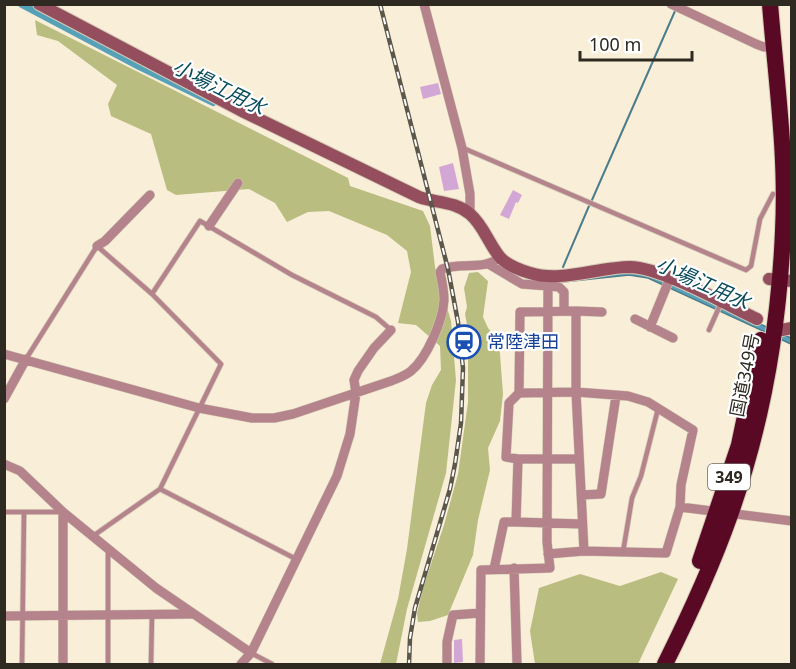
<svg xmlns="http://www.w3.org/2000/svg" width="796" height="669" font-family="'Noto Sans','Noto Sans JP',sans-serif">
	<rect width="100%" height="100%" fill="#f9eed7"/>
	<path fill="#babd80" d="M35,20L348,178L350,186L423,211L430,226L435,267L451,321L456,380L446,473L407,609L396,664H380L398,599L407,549L426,403L432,385L441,370L440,346L416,325L398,323L411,272L407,251L387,235L329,211L308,212L287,222L275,203L249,189L176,195L167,190L151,134L111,116L108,104L117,85L58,41L37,35Z
		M478,272L488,281L483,317L488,328L499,341L503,394L500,421L488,448L490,470L478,520L473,555L448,615L430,621L418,622L417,613L423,588L444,525L458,474L468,402V354L471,346L465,314L467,307L464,288L469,273Z
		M661,572L678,579L638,664H535L530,631L539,588L580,574L620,586Z"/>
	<path fill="#57a1b8" stroke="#4b7d8b" stroke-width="1.5" d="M629,270L650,274L791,338V344L648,278L629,275L544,284Z"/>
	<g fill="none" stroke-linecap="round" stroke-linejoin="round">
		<path stroke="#4b7d8b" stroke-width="2" d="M592,200L675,11
			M563,267L589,206"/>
		<path stroke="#57a1b8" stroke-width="8" d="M22,4L139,66L213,102"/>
	</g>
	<path fill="#d3a7d5" d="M438,83L441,94L423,99L420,87Z
		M453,163L459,189L444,191L439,167Z
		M513,190L522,195L518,203L516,202L509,219L500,215Z
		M462,639L463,662L454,663V640Z"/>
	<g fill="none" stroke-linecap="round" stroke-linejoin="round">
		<g stroke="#d4cbb6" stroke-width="6">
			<path id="lane" d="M463,148L746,270L751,266L760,219L773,194
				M152,294L200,221L292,275L376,317L391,330
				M709,330L721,303
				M26,359L97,246L152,294L221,364L160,489L93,536
				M160,489L296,559
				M4,512H60
				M108,550V664
				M623,552L632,498L641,476L658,409
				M251,653L272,664
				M22,664L24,512
				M151,664L152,615"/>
		</g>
		<g stroke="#d4cbb6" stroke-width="10">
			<path id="street" d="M424,4L462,148L470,194V214
				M671,4L756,44L764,47L774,46
				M209,226L238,183
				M97,246L105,241L150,195
				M548,286L559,287L564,292V311
				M576,311L602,312
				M635,319L673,338
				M650,327L670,278
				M4,354L199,408L252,418H274L293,414L391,381C398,378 405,376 411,371C427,358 443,320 444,300C444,291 442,281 440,272L442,269C461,262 484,271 500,257
				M4,399L26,359
				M518,459L506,457L509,403L519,393
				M4,464L20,471L63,512L156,588L251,653
				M581,495L601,494L616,396
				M680,507L792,521
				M63,512V664
				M516,522L582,524
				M548,554L584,551L666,553L680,507L681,485L693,430L648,402L628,396L576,392L519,393L520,312L576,311V392L584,551
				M514,568L517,664
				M494,569L504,522H516L518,459H579
				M4,616L192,614
				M241,664L251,653L337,476L350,434L356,393L354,380L358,371L374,348L391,330
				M447,664V642L453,615L480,613
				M480,664L481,570L550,568L547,542L548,286L522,284L490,265"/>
		</g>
		<g stroke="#d4cbb6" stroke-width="14">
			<path id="secondary" d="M39,4L242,111L419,197C436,203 455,201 470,214C483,225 488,242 499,256C505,264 520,270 530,273C560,283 599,267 630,267C663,268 725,304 757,319
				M769,279L792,281
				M782,330L792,328"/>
		</g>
		<g stroke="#d4cbb6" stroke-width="18">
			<path id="highway" d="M700,561L739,445L761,340
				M665,664C689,616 712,566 730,515C762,425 779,326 783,231C787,155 776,80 770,4"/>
		</g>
		<use href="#lane" stroke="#b5838c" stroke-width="4.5"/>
		<use href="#street" stroke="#b5838c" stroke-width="9"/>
		<use href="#secondary" stroke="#944e5d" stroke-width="12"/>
		<use href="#highway" stroke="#5a0925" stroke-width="16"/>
		<g stroke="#5c574b" stroke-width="4.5">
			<path id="rail" d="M380,4L448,269L458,322L463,368L461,423L455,464L450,489L415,608L410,638L409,664"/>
		</g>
		<use href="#rail" stroke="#fff" stroke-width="2" stroke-dasharray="7" stroke-linecap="butt"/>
	</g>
	<defs>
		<g id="station-ring" transform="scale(1.725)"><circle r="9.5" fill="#fff" stroke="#1a4fb4" stroke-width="1.5"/><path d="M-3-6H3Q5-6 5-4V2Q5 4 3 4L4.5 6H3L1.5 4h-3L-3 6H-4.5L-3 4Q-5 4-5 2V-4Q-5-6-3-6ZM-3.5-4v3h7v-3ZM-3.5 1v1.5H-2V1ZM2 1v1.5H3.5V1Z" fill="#1a4fb4"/></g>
	</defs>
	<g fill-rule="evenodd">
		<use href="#station-ring" x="464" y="342"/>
	</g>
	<g text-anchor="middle" stroke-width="4.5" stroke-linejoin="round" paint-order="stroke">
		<rect fill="#fff" stroke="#6d6a64" stroke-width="1.5" x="708" y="464" width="42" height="26" rx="4.5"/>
		<g font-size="16" font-weight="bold" fill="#2e2a21">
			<text x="729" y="483">349</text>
		</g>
		<g font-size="18" fill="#164399" stroke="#fff" text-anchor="start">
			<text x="487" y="348">常陸津田</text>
		</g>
		<g font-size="18" fill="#2e2a21" stroke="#fff">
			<text transform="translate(745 375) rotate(-79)" y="6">国道349号</text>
		</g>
		<g font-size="20" font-style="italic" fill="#094c5c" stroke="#fff">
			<text transform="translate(219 87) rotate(26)" y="7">小場江用水</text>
			<text transform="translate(703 283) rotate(24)" y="7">小場江用水</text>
		</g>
	</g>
	<rect width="796" height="669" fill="none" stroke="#2e2a21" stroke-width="12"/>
	<path d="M580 51v9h112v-9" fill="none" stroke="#2e2a21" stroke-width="3"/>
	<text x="589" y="51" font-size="18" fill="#2e2a21" stroke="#ffffff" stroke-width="4.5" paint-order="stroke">100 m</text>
</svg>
